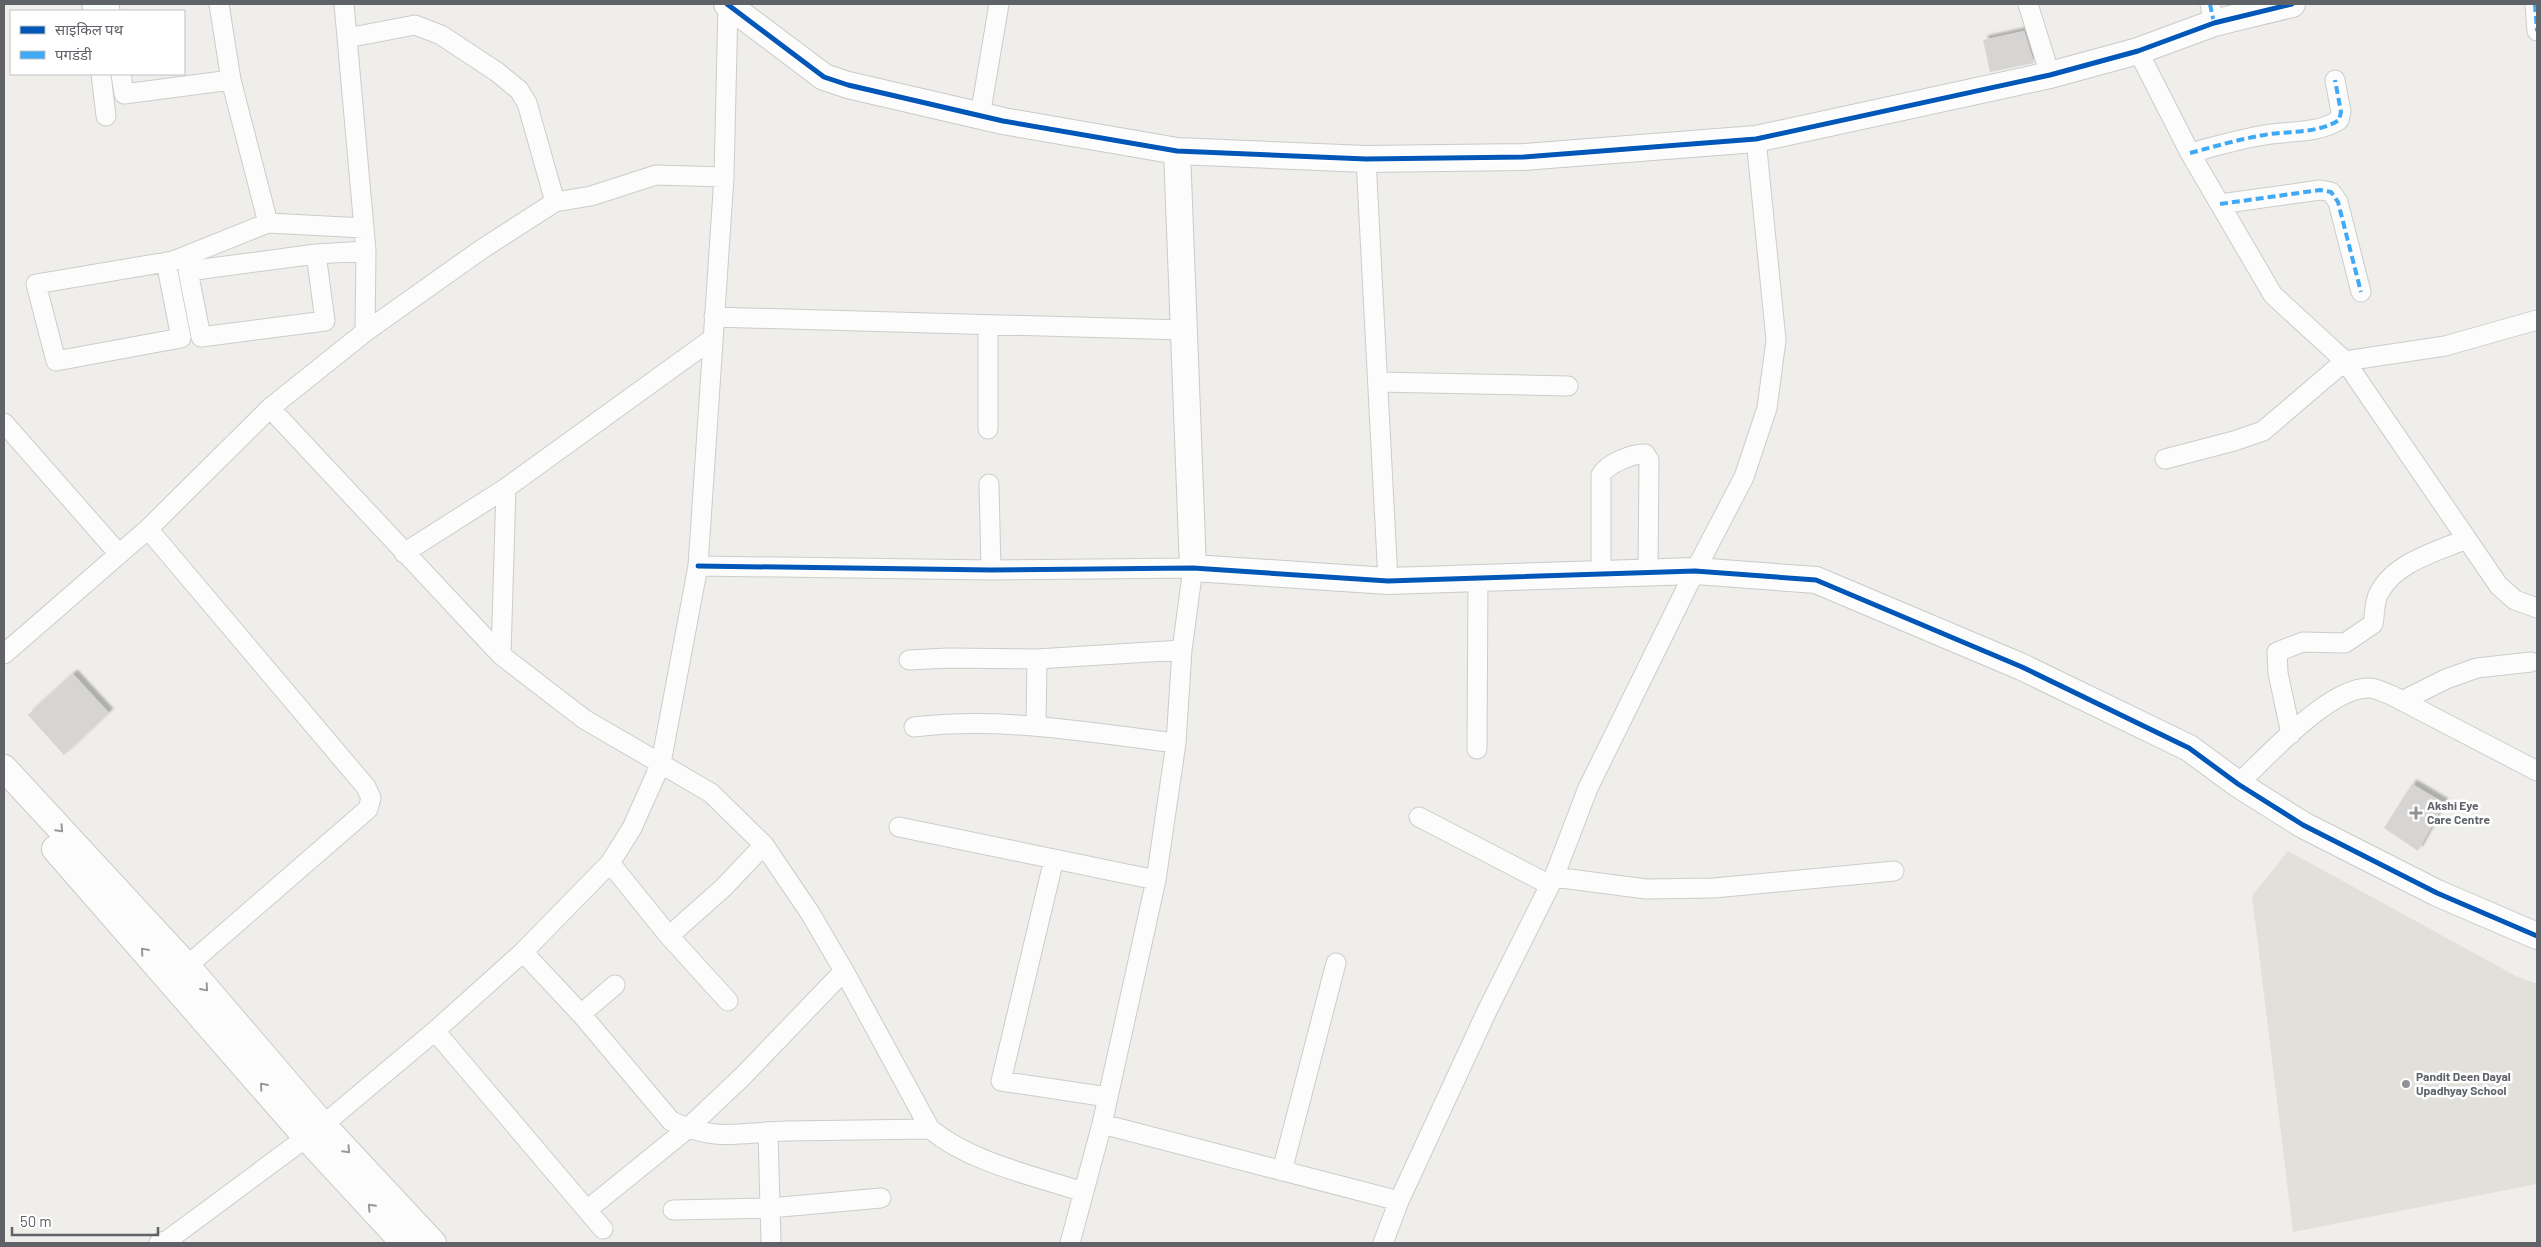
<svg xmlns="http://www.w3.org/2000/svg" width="2541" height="1247" font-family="Barlow,'Noto Sans Devanagari',sans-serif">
	<defs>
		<filter id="shadow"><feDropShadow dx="4.5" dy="-4.5" stdDeviation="1" flood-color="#0004"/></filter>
	</defs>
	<rect width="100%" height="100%" fill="#efeeea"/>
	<path fill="#e2e0da" d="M2288,851L2516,976L2537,984V1184L2293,1232L2252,896Z"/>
	<path fill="#d6d5d3" filter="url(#shadow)" d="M2024,31L2034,63L1990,72L1983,40Z
		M73,674L109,713L64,755L28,715Z
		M2412,784L2444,803L2418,851L2384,828Z"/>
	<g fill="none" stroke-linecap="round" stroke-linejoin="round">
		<g stroke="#cbcccc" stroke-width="21">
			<path id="street" d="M92,4L93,11
				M109,4L110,11
				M219,4L231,80L268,223L364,228
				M344,4L366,251L365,332
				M2028,4L2050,75
				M2210,4L2214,23
				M2535,4L2537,31
				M347,38L415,25L441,35L497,72L519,90L527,103L555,202
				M2138,51L2190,153L2273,295L2345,361L2499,586L2515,600L2537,608
				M101,74L106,116
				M121,74L124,94L231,80
				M980,116L999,4
				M2190,153C2213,147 2236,140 2259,136C2285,130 2316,135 2339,120L2341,112L2335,80
				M1366,159L1388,581
				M2220,204L2320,190L2331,192L2338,202L2361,292
				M316,254L325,321L201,337L188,271Z
				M316,254L366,251
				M166,262L181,338L56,361L36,284L173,261L268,223
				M714,317L1184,330
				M988,325V429
				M1378,382L1568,386
				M270,408L501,655L584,719L711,793L764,845L810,913L844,971L930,1129C972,1163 1032,1175 1083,1192
				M4,423L119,554
				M2165,459L2234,441L2263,431L2345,361L2445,346L2537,320
				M989,484L991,570
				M148,529L366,787L371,798L368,809L187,966
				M404,553L506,488L712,339
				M698,566L991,570L1193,568L1182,650L1176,743L1156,880L1102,1124L1070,1243
				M1601,574V475C1607,464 1633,453 1645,454L1649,460L1648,572
				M4,654L148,529L270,408L365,332L482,249L555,202L591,196L656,175L724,177
				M501,655L506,488
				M909,660L948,658L1037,659L1182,650
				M2402,701L2446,679L2477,668L2531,662
				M1036,726L1037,659
				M914,727C1001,716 1091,733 1176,743
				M2291,734L2278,673L2277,652L2303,642L2345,643L2373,624C2375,615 2374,601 2379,593C2395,562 2436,552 2466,539
				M1477,749L1478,579
				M2238,784C2267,757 2329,687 2369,688C2376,688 2385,693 2391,695L2537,771
				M1419,817L1550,885
				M899,827L1156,880
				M1054,859L1001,1081L1108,1097
				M610,863L669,936L728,1001
				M1554,877L1646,889L1714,888L1894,871
				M669,936L723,888L764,845
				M523,952L581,1014L671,1121C719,1143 739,1132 787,1131C835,1130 882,1130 930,1129
				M581,1014L615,985
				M435,1031L603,1229
				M1102,1124L1399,1201
				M768,1132L771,1243
				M1282,1171L1336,963
				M587,1210L687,1129L743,1076L844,971
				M673,1210L770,1208L881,1198
				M159,1243L168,1240L323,1125L435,1031L523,952L610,863L632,828L661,763L698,566L724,177L728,4
				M1383,1243L1399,1201L1487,1011L1554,877L1588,788L1695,571L1744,477L1767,408L1776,340L1756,139"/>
		</g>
		<g stroke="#cacacb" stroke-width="28">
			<path id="secondary" d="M727,4L824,77L848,85L1003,121L1177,151L1366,159L1523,157L1756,139L2050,75L2138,51L2214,23L2292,4
				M1177,151L1193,568L1388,581L1695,571L1816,580L2022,667L2189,748L2238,784L2303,825L2437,893L2537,936
				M4,768L187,966L323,1125L433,1243
				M55,849L306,1137L404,1243"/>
		</g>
		<use href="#street" stroke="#fdfcfc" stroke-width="19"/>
		<use href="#secondary" stroke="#fdfcfc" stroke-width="26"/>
		<path stroke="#3fa9f5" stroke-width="4" stroke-dasharray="8 4" stroke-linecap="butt" d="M2210,4L2214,23
			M2535,4L2537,31
			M2190,153C2213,147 2236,140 2259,136C2285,130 2316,135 2339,120L2341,112L2335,80
			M2220,204L2320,190L2331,192L2338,202L2361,292"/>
		<g stroke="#fff" stroke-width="8">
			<path id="cycleway" d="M727,4L824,77L848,85L1003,121L1177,151L1366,159L1523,157L1756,139L2050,75L2138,51L2214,23L2292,4
				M698,566L991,570L1193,568L1388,581L1695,571L1816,580L2022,667L2189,748L2238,784L2303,825L2437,893L2537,936"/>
		</g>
		<use href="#cycleway" stroke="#0057b8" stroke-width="5"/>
	</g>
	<defs><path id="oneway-chevron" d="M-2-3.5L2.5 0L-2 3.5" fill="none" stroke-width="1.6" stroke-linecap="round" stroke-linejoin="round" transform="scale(1.25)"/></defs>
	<g stroke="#96999c">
		<use href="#oneway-chevron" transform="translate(60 829) rotate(47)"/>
		<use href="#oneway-chevron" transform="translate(144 951) rotate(-131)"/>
		<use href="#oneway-chevron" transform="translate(205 988) rotate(49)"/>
		<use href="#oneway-chevron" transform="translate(263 1086) rotate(-131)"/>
		<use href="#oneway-chevron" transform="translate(347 1150) rotate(47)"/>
		<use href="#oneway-chevron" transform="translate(371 1207) rotate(-133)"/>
	</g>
	<g fill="#919496" stroke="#fff" stroke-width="2">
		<path d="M2413.5 805.5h5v5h5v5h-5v5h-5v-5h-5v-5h5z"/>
		<circle cx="2406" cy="1084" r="5"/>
	</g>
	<g text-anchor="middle" stroke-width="5" stroke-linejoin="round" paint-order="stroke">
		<g font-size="12" font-weight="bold" fill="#5f6368" stroke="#fff" text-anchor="start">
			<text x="2427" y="810">Akshi Eye<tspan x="2427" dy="14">Care Centre</tspan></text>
			<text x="2416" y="1081">Pandit Deen Dayal<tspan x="2416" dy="14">Upadhyay School</tspan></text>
		</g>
	</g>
	<rect width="2541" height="1247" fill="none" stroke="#5f6368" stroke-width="10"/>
	<rect x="10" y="10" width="175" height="65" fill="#ffffff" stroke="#bfc1c3"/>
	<rect x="20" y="26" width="25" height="8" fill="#0057b8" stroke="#bfc1c3"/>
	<text x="55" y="35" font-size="15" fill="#5f6368">साइकिल पथ</text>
	<rect x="20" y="51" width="25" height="8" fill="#3fa9f5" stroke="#bfc1c3"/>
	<text x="55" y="60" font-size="15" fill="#5f6368">पगडंडी</text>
	<path d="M12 1227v8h146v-8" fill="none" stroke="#5f6368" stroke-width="2.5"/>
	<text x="20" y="1227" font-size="15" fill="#5f6368" stroke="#ffffff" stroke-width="4" paint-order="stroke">50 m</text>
</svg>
